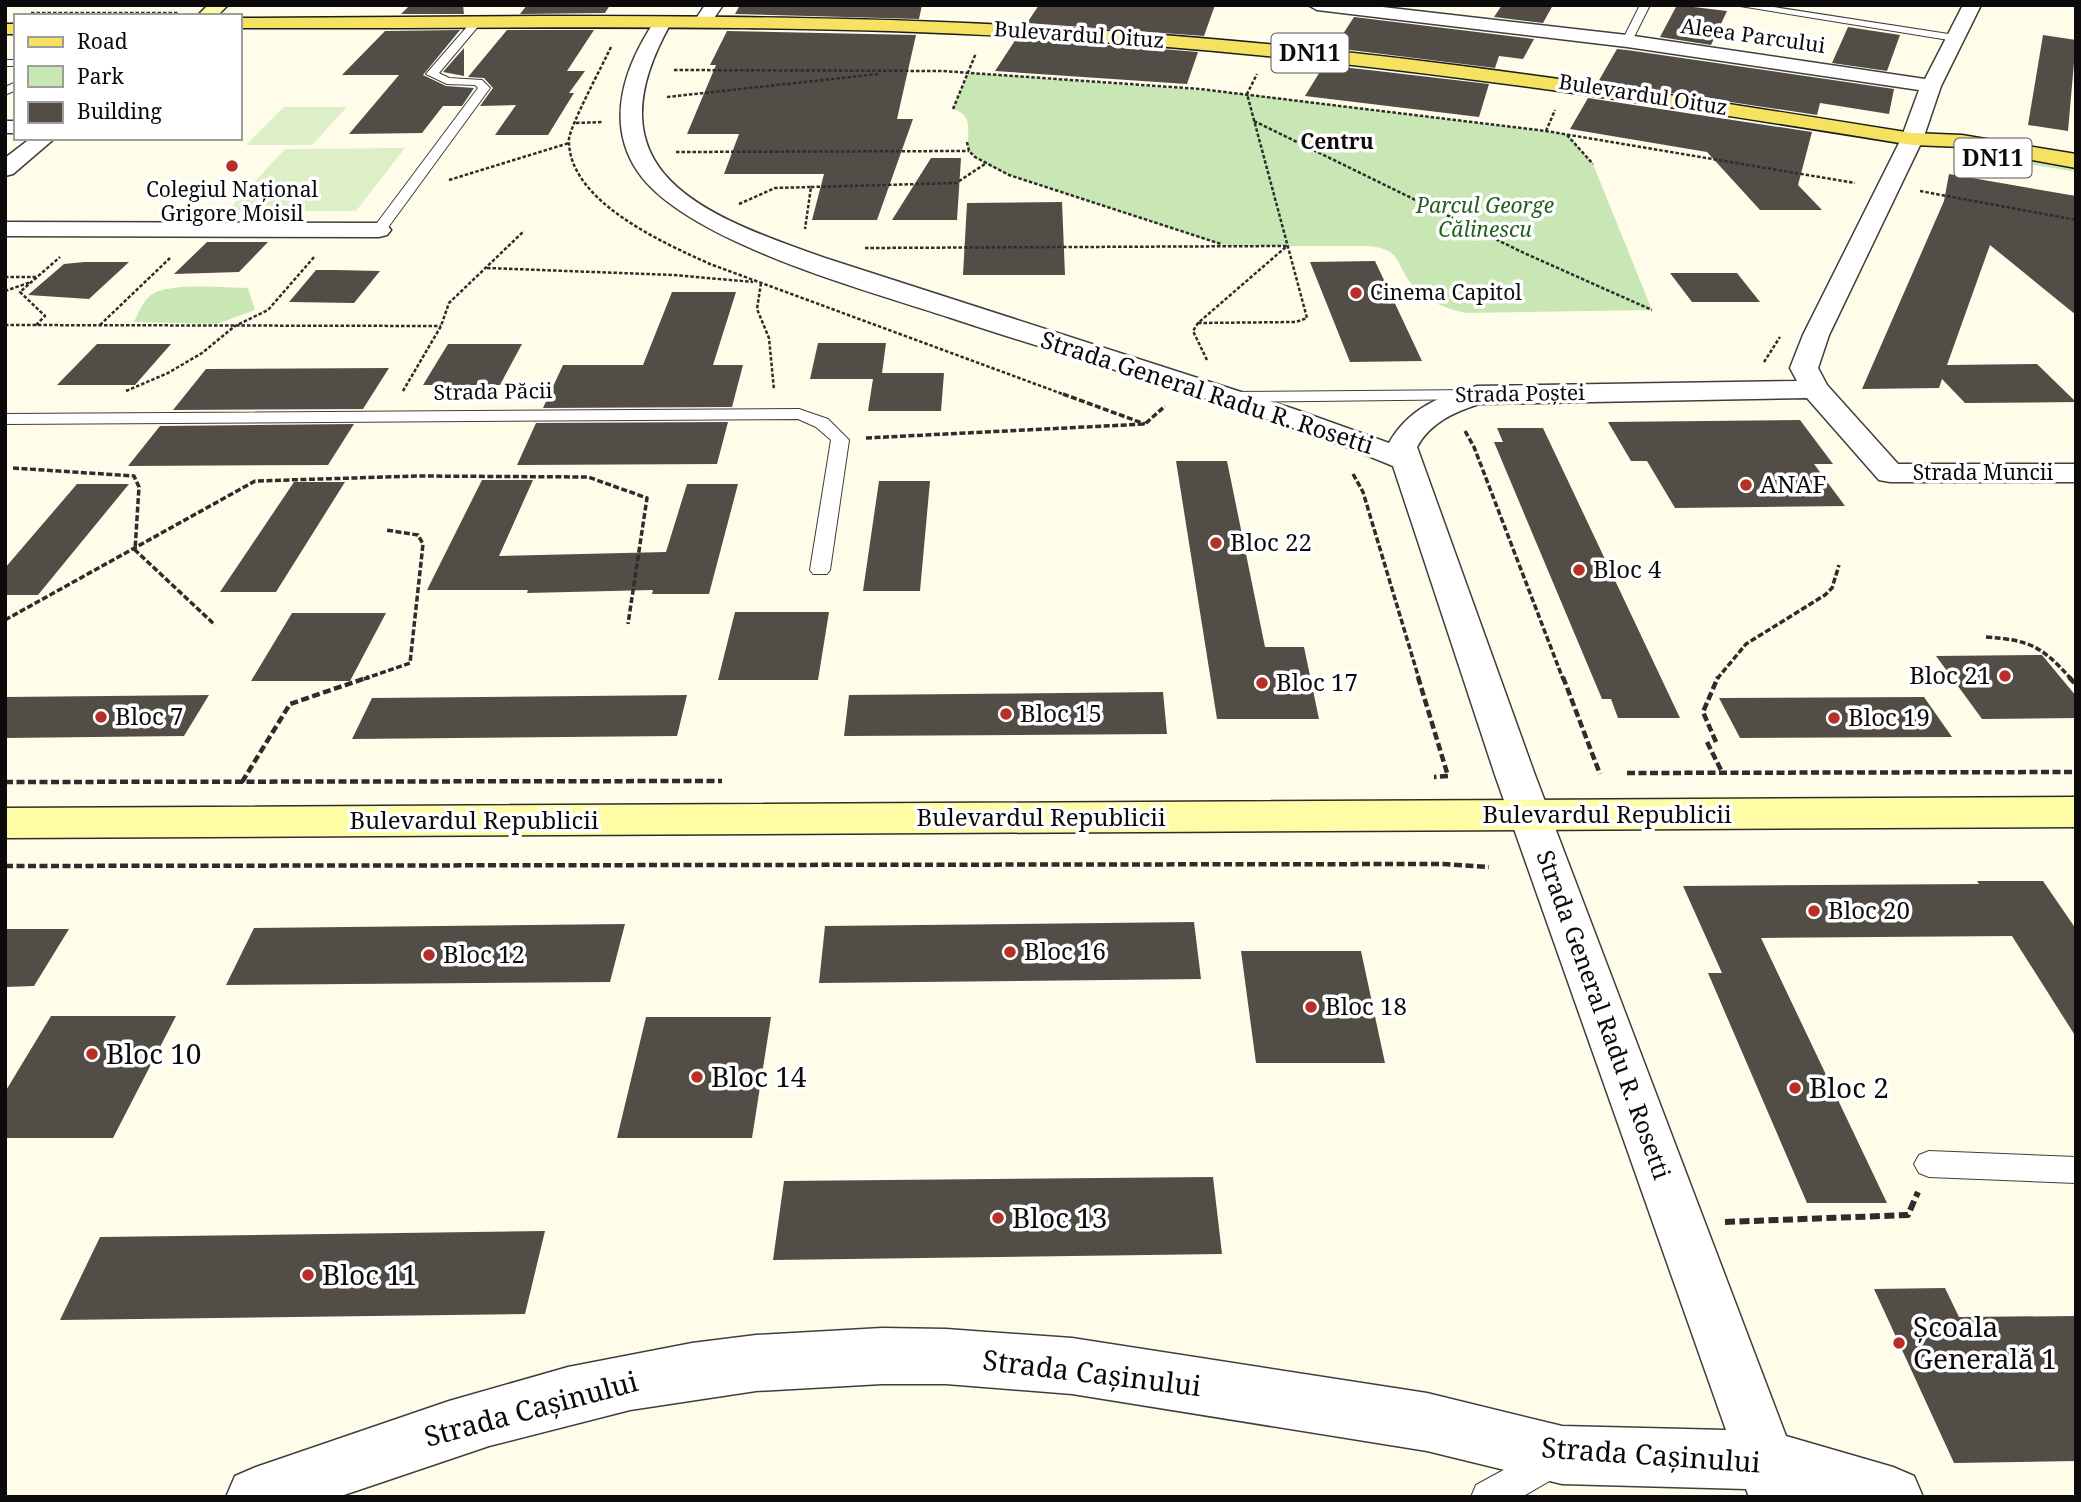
<svg xmlns="http://www.w3.org/2000/svg" width="2081" height="1502" font-family="'Noto Serif',serif">
	<rect width="100%" height="100%" fill="#fffde9"/>
	<path fill="#c9e7b4" d="M969,73L1247,94L1567,134L1593,164L1652,310L1467,313C1448,310 1426,301 1413,286C1394,264 1404,249 1367,246H1226L1009,175L983,163L969,151C965,133 976,116 953,109Z
		M1962,141L2076,161V172L1959,152Z
		M248,288L255,310L217,324L134,322C139,312 142,302 151,295C169,282 226,288 248,288Z"/>
	<path fill="#dcefc6" d="M284,107H347L312,145H246Z
		M405,148L356,211H227L285,149Z"/>
	<path fill="#534d47" d="M410,5H463L464,14H401Z
		M527,5H610L605,13L520,14Z
		M740,5H922L919,19L735,14Z
		M1039,5H1215L1204,36L1027,23Z
		M1502,5H1553L1543,23L1494,17Z
		M1677,5L1727,11L1711,45L1660,37Z
		M1354,17L1534,39L1523,59L1499,56L1495,68L1334,48Z
		M1848,27L1900,35L1887,71L1832,63Z
		M460,30L423,75L446,86L474,88L462,106H443L422,133L349,134L399,75H342L385,31Z
		M507,30H594L567,71H585L569,93H574L548,135H495L516,105L480,106L493,88L484,78L468,77Z
		M727,31L916,35L897,119H913L877,220H812L824,174H724L739,134H687L716,65H710Z
		M2043,35L2076,40L2068,131L2028,125Z
		M1016,39L1150,48L1198,52L1187,84L995,71Z
		M464,48V76L443,72Z
		M1617,49L1627,50L1894,89L1889,114L1820,103L1817,115L1598,82Z
		M1324,65L1369,70L1489,84L1479,117L1305,96Z
		M1588,98L1812,132L1798,185L1822,210H1760L1707,152L1570,129Z
		M931,158H961L957,220H892Z
		M1949,174L2076,196V315L1990,245L1947,365L2037,364L2076,402L1965,403L1942,379L1939,388L1862,389L1944,201Z
		M1062,202L1065,275H963L967,203Z
		M207,242H268L239,272L174,274Z
		M1375,261L1422,361L1350,362L1310,262Z
		M84,262H129L89,299L28,295L64,264Z
		M316,270H335L380,271L354,303L289,302Z
		M1670,273H1737L1760,302H1692Z
		M672,292H736L713,365H743L732,407L543,408L563,365H643Z
		M818,343H886L882,373H944L941,411H868L873,379H810Z
		M97,344H171L135,385H57Z
		M448,344H522L500,385H423Z
		M389,368L363,409L173,410L206,369Z
		M1800,420L1833,464H1814L1845,506L1675,508L1647,461H1631L1608,422Z
		M728,422L717,464L517,465L536,423Z
		M354,424L328,465L128,466L160,426Z
		M1497,428H1543L1680,718H1618L1611,699H1602L1494,442H1503Z
		M1176,461H1227L1265,647H1304L1319,719H1217Z
		M482,480H533L499,556L666,552L687,484H738L709,594H652L653,590L527,593L528,590H427Z
		M879,481H930L920,591H863Z
		M294,482H345L276,592H220Z
		M77,484H129L38,595H5V568Z
		M735,612H829L818,680H718Z
		M292,613H386L350,681H251Z
		M2042,655L2076,696V718L1982,719L1936,656Z
		M1163,692L1167,734L844,736L849,695Z
		M209,695L184,736L5,738V697Z
		M687,695L677,736L352,739L372,698Z
		M1924,697L1952,737L1740,738L1719,698Z
		M1977,881H2043L2076,929V1037L2012,936L1761,938L1887,1203H1807L1708,973H1722L1683,886L1979,884Z
		M1194,922L1201,979L819,983L825,926Z
		M625,924L610,982L226,985L254,928Z
		M5,929H69L34,986L5,987Z
		M1241,951H1361L1385,1063H1256Z
		M51,1016H176L113,1138H5V1092Z
		M646,1017H771L752,1138H617Z
		M1213,1177L1222,1254L773,1260L784,1181Z
		M545,1231L525,1314L60,1320L100,1237Z
		M1945,1288L1959,1317L2076,1316V1461L1954,1463L1874,1289Z"/>
	<g fill="none" stroke-linecap="round" stroke-linejoin="round">
		<g stroke="#3e3e3e" stroke-width="2">
			<path id="lane" d="M1640,5H1650L1631,43H1623L1622,41Z
				M1734,5H1761L1955,35L1960,38L1955,41Z
				M472,21L481,23L439,73L449,78L482,80L490,88L384,233H374V227L478,88L475,85L447,84L426,74Z
				M5,60H16V66H5Z
				M16,82V90L5,95V87Z
				M1477,390L1483,391L1485,395L1483,399L1226,402L1218,397L1226,392Z
				M799,409L828,419L849,440L830,570L827,574H813L810,570L831,440L816,427L798,419L5,424V414Z
				M1929,1151L2076,1157V1183L1929,1177L1919,1173L1914,1164L1919,1155Z
				M1553,1443L1565,1448L1570,1460L1565,1472L1522,1497H1471L1476,1485Z"/>
		</g>
		<g stroke="#3e3e3e" stroke-width="3">
			<path id="street" d="M705,5H723L708,27H696L693,23Z
				M1308,5H1365L1627,35L1925,79L1963,5H1981L1941,86L1923,139L1829,335L1818,368L1827,385L1898,464H2076V482H1890L1879,480L1807,398L1479,404C1454,412 1430,423 1417,447L1535,775L1786,1436L1893,1467L1914,1476L1923,1497H1749L1746,1489L1562,1484L1427,1451L1072,1394L946,1384H882L756,1391L630,1410L489,1446L338,1497H226L235,1476L256,1467L449,1401L568,1367L692,1343L756,1335L882,1328L946,1329L1072,1338L1427,1393L1562,1426L1726,1430L1495,775L1393,466C1250,407 1098,367 951,318C869,291 686,242 638,172C604,122 625,65 656,19H668L671,23C586,173 703,215 825,258L1294,409L1389,443C1408,409 1441,395 1477,386L1797,381L1790,368L1803,335L1901,139L1919,90L1627,47L1317,10Z
				M5,121H16V133H5Z
				M31,138H55L13,174L5,176V158Z
				M5,222L379,223L387,225L391,230L387,235L379,237L5,236Z"/>
		</g>
		<g stroke="#2d2d2d" stroke-width="3">
			<path id="secondary" d="M208,5H228L217,16H197Z
				M2076,797V827L5,838V808Z"/>
		</g>
		<g stroke="#1c1c1c" stroke-width="3">
			<path id="primary" d="M541,16C744,16 947,18 1150,34C1405,53 1659,92 1912,133L1962,135L2076,154V168L1962,147L1912,145C1623,98 1334,55 1041,38C774,22 507,29 240,28V18Z
				M5,24H16V34H5Z"/>
		</g>
		<path stroke="#2d2d2d" stroke-width="2.5" stroke-dasharray="3.5 2" stroke-linecap="butt" d="M31,13H179
			M611,47C603,64 570,126 569,139C567,201 664,243 710,264L1068,396
			M674,70L942,71L1200,89L1546,131L1855,183
			M667,97L878,74
			M953,109L976,53
			M1254,121L1524,253L1652,310
			M576,123L603,122
			M1546,131L1555,110
			M1567,135L1593,164
			M967,142L969,151L975,157L1009,175L1221,244
			M676,152L969,151
			M449,180L569,143
			M811,187L956,183L985,164
			M1920,191L2076,220
			M739,204L775,188L811,187L805,229
			M865,248L1287,246
			M487,268L674,275L753,282
			M5,277H38
			M761,283L757,309L769,338L774,390
			M5,291L31,282
			M1198,323L1296,322L1307,318L1247,94L1257,74
			M5,325L441,326
			M36,325L45,316L20,292L60,257
			M100,325L170,258
			M1207,360L1193,331L1198,323L1287,246
			M1764,362L1780,337
			M126,391L168,373L202,353L235,326L268,310L315,256
			M403,391L441,326L449,303L524,231"/>
		<path stroke="#2d2d2d" stroke-width="3.5" stroke-dasharray="6 2.5" stroke-linecap="butt" d="M1063,394L1145,424
			M1465,431L1474,447L1563,679
			M866,438L1145,424L1165,406
			M13,468L134,476L139,487L135,550L215,625
			M1353,474L1363,492L1419,679
			M5,620L255,481L419,476L588,477L647,498L628,624
			M1986,637C2029,640 2042,646 2071,679
			M364,679L410,663L423,544L418,535L386,530
			M1717,679L1746,644L1825,595L1832,588L1839,565"/>
		<path stroke="#2d2d2d" stroke-width="4.5" stroke-dasharray="8 3.5" stroke-linecap="butt" d="M1418,677L1448,776L1434,777
			M1563,677L1600,774
			M2069,677L2076,685
			M1707,742L1722,772
			M1716,742L1703,712L1718,677
			M1627,773L2076,772
			M5,782L722,781
			M242,782L290,704L369,677
			M5,866L1444,864L1489,867"/>
		<path stroke="#2d2d2d" stroke-width="6" stroke-dasharray="10 4.5" stroke-linecap="butt" d="M1725,1222L1908,1215L1918,1192"/>
		<use href="#lane" fill="#fff" fill-rule="evenodd"/>
		<use href="#street" fill="#fff" fill-rule="evenodd"/>
		<use href="#secondary" fill="#fefda5" fill-rule="evenodd"/>
		<use href="#primary" fill="#f6e261" fill-rule="evenodd"/>
	</g>
	<g fill="#b72f26" stroke="#fff" stroke-width="2.5">
		<circle cx="232" cy="166" r="7"/>
		<circle cx="1356" cy="293" r="7"/>
		<circle cx="1746" cy="485" r="7"/>
		<circle cx="1216" cy="543" r="7"/>
		<circle cx="1579" cy="570" r="7"/>
		<circle cx="2005" cy="676" r="7"/>
		<circle cx="1262" cy="683" r="7"/>
		<circle cx="1006" cy="714" r="7"/>
		<circle cx="101" cy="717" r="7"/>
		<circle cx="1834" cy="718" r="7"/>
		<circle cx="1814" cy="911" r="7"/>
		<circle cx="1010" cy="952" r="7"/>
		<circle cx="429" cy="955" r="7"/>
		<circle cx="1311" cy="1007" r="7"/>
		<circle cx="92" cy="1054" r="7"/>
		<circle cx="697" cy="1077" r="7"/>
		<circle cx="1795" cy="1088" r="7"/>
		<circle cx="998" cy="1218" r="7"/>
		<circle cx="308" cy="1275" r="7"/>
		<circle cx="1899" cy="1343" r="7"/>
	</g>
	<g text-anchor="middle" stroke-width="7" stroke-linejoin="round" paint-order="stroke">
		<g font-size="21" fill="#0b0b0b" stroke="#fff">
			<text transform="translate(1079 35) rotate(4)" y="7">Bulevardul Oituz</text>
			<text transform="translate(1753 36) rotate(8)" y="7">Aleea Parcului</text>
			<text transform="translate(1643 95) rotate(9)" y="7">Bulevardul Oituz</text>
			<text transform="translate(493 392) rotate(-1)" y="7">Strada Păcii</text>
			<text transform="translate(1520 394) rotate(-1)" y="7">Strada Poștei</text>
			<text x="1983" y="480">Strada Muncii</text>
		</g>
		<g font-size="21" font-weight="bold" fill="#0b0b0b" stroke="#fff">
			<text x="1337" y="149">Centru</text>
		</g>
		<g font-size="21" fill="#0b0b0b" stroke="#fff">
			<text x="232" y="197">Colegiul Național<tspan x="232" dy="24">Grigore Moisil</tspan></text>
			<text x="1370" y="300" text-anchor="start">Cinema Capitol</text>
		</g>
		<g font-size="21" font-style="italic" fill="#24601d" stroke="#fff">
			<text x="1485" y="213">Parcul George<tspan x="1485" dy="24">Călinescu</tspan></text>
		</g>
		<g fill="#fff" stroke="#545454" stroke-width="2">
			<rect x="1271.5" y="33.5" width="77" height="39" rx="5"/>
			<rect x="1954.5" y="138.5" width="77" height="39" rx="5"/>
		</g>
		<g font-size="23" font-weight="bold" fill="#0b0b0b">
			<text x="1310" y="61">DN11</text>
			<text x="1993" y="166">DN11</text>
		</g>
		<g font-size="24" fill="#0b0b0b" stroke="#fff">
			<text transform="translate(1207 393) rotate(18)" y="8">Strada General Radu R. Rosetti</text>
			<text x="1607" y="823">Bulevardul Republicii</text>
			<text x="1041" y="826">Bulevardul Republicii</text>
			<text x="474" y="829">Bulevardul Republicii</text>
			<text transform="translate(1603 1015) rotate(70)" y="8">Strada General Radu R. Rosetti</text>
		</g>
		<g font-size="24" fill="#0b0b0b" stroke="#fff" text-anchor="start">
			<text x="1760" y="493">ANAF</text>
			<text x="1230" y="551">Bloc 22</text>
			<text x="1593" y="578">Bloc 4</text>
			<text x="1991" y="684" text-anchor="end">Bloc 21</text>
			<text x="1276" y="691">Bloc 17</text>
			<text x="1020" y="722">Bloc 15</text>
			<text x="115" y="725">Bloc 7</text>
			<text x="1848" y="726">Bloc 19</text>
			<text x="1828" y="919">Bloc 20</text>
			<text x="1024" y="960">Bloc 16</text>
			<text x="443" y="963">Bloc 12</text>
			<text x="1325" y="1015">Bloc 18</text>
		</g>
		<g font-size="28" fill="#0b0b0b" stroke="#fff" text-anchor="start">
			<text x="106" y="1064">Bloc 10</text>
			<text x="711" y="1087">Bloc 14</text>
			<text x="1809" y="1098">Bloc 2</text>
			<text x="1012" y="1228">Bloc 13</text>
			<text x="322" y="1285">Bloc 11</text>
			<text x="1913" y="1337">Școala<tspan x="1913" dy="32">Generală 1</tspan></text>
		</g>
		<g font-size="28" fill="#0b0b0b" stroke="#fff">
			<text transform="translate(1092 1373) rotate(7)" y="10">Strada Cașinului</text>
			<text transform="translate(531 1409) rotate(-15)" y="10">Strada Cașinului</text>
			<text transform="translate(1651 1455) rotate(4)" y="10">Strada Cașinului</text>
		</g>
	</g>
	<rect width="2081" height="1502" fill="none" stroke="#0b0b0b" stroke-width="14"/>
	<rect x="14" y="14" width="228" height="126" fill="#ffffff" stroke="#9d9d9d" stroke-width="2"/>
	<rect x="28" y="37" width="35" height="10" fill="#f6e261" stroke="#9d9d9d" stroke-width="2"/>
	<text x="77" y="49" font-size="21" fill="#0b0b0b">Road</text>
	<rect x="28" y="66" width="35" height="21" fill="#c9e7b4" stroke="#9d9d9d" stroke-width="2"/>
	<text x="77" y="84" font-size="21" fill="#0b0b0b">Park</text>
	<rect x="28" y="102" width="35" height="21" fill="#534d47" stroke="#9d9d9d" stroke-width="2"/>
	<text x="77" y="119" font-size="21" fill="#0b0b0b">Building</text>
</svg>
